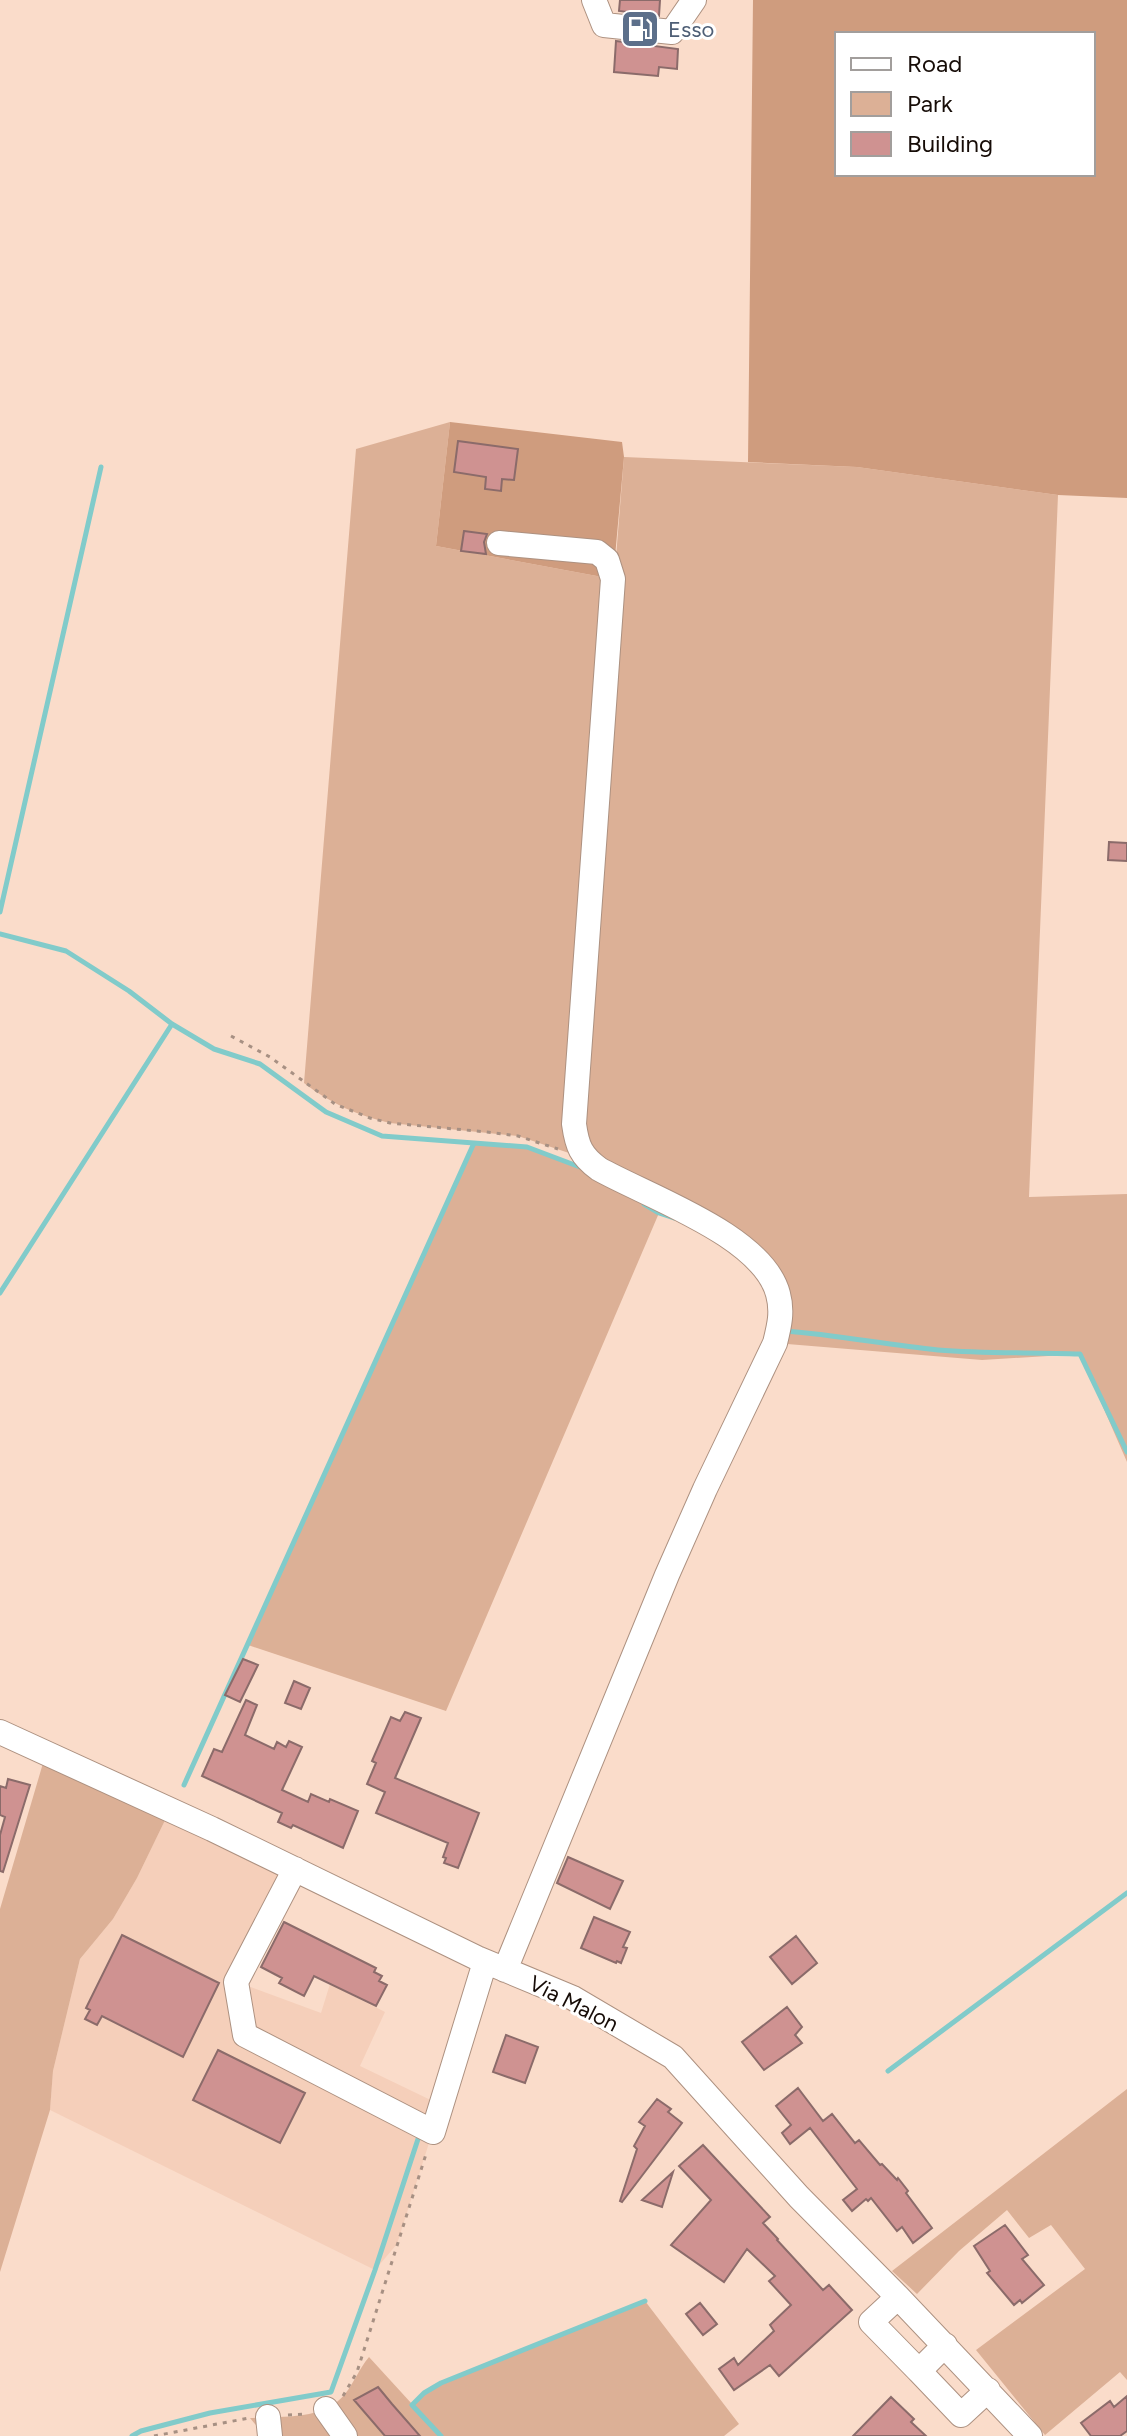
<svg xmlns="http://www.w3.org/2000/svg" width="1127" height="2436" font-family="Figtree,sans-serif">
	<rect width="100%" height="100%" fill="#fadcca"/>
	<path fill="#f5cfba" d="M170,1810L295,1869L237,1982L321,2013L330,1984L385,2012L360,2066L441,2105L397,2244L375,2270L50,2110L53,2071L80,1959L113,1919L137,1878Z"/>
	<path fill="#dcb096" d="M450,422L436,546L613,579L614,582L624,457L857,467L1058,495L1029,1197L1127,1194V1462L1080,1354L982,1360L775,1343L776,1267L584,1158L518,1136L390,1123C358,1116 330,1103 304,1083L356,449Z
		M474,1143L527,1147L586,1169L659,1213L446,1711L248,1645Z
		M46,1753L170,1810L137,1878L113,1919L80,1959L53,2071L50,2110L0,2272V1909Z
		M1127,2089V2380L1120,2372L1045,2435L976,2350L1085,2269L1051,2225L1029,2238L1007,2210L959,2251L917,2294L892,2271Z
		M645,2301L739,2424L724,2436H265L250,2418C281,2416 323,2421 345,2394C354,2383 359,2369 369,2357L412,2404L424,2393L441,2383Z"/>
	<path fill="#cf9c7e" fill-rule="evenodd" d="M753,0H1127V498L1058,495L857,467L748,462ZM1093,34V174H837V34Z
		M450,422L622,442L624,457L613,579L436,546Z"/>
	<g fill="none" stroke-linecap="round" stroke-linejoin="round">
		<path stroke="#81cbca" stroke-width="5" d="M0,912L101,467
			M0,934L66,951L129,991L172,1024L214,1049L260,1064L326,1112L382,1136L527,1147L580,1167
			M644,1204L659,1213L674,1218
			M0,1293L172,1024
			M786,1331C837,1335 887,1345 938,1350C986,1354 1033,1352 1080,1354L1127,1452
			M184,1785L474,1143
			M888,2071L1127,1893
			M132,2436L141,2431L210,2413L331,2392L375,2270L419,2136
			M441,2436L412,2405L424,2393L441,2383L645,2301"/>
	</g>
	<path fill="#cf9291" stroke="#8b6b6a" stroke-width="2" d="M620,0H660L659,16L619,11Z
		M616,41L678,49L677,69L659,67L658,76L614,72Z
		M458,441L518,449L514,480L502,479L501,491L485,489L486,477L454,472Z
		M464,531L487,534L484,542L486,554L461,551Z
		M1109,842L1127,843V861L1108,860Z
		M243,1659L258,1665L240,1702L225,1695Z
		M294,1681L310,1688L301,1709L285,1703Z
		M246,1700L257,1705L245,1735L274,1749L277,1742L286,1747L289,1741L302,1747L282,1790L308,1802L311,1794L329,1802L330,1799L358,1811L343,1848L293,1825L291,1828L278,1822L282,1813L202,1776L214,1749L222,1752Z
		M405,1712L421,1718L395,1778L479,1813L458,1868L444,1863L446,1858L443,1857L448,1843L376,1813L385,1792L367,1784L376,1763L372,1761L391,1717L400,1721Z
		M8,1779L30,1785L3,1872L0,1871V1835L5,1817L0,1815V1786L6,1788Z
		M568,1857L623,1881L610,1909L557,1883Z
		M594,1917L630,1932L623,1947L627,1948L621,1963L617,1961L616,1963L581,1948Z
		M284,1922L376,1968L374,1972L382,1976L379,1981L387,1985L376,2006L314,1976L304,1996L279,1983L282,1978L261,1967Z
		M122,1935L219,1983L183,2057L102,2016L97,2025L85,2019L90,2010L86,2008Z
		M796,1936L817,1963L792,1984L770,1957Z
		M787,2007L802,2027L795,2035L802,2043L764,2070L742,2042Z
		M506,2035L538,2047L525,2083L493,2072Z
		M218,2050L305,2093L280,2143L193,2100Z
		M798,2088L823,2121L832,2114L855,2143L859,2140L880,2165L882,2164L897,2180L898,2178L908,2191L906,2193L932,2228L913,2243L902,2227L897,2231L871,2198L868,2201L866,2199L852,2211L843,2200L857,2189L810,2128L790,2144L782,2133L791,2125L776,2106Z
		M657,2099L671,2109L668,2112L682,2123L622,2202L620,2201L637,2149L634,2146L645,2126L639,2122Z
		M703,2145L770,2217L763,2223L778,2239L777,2240L823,2290L829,2285L852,2310L779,2376L770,2365L734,2390L719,2369L734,2358L738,2365L774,2331L770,2325L791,2305L769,2281L775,2276L747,2249L724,2282L671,2245L711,2200L679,2166Z
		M673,2172L662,2207L642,2200Z
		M1005,2225L1028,2255L1022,2259L1044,2285L1022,2303L1020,2300L1014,2305L987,2273L990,2271L974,2246Z
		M700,2303L717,2324L703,2335L686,2314Z
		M378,2387L392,2404L420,2436H385L354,2400Z
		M1127,2396V2431L1120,2436H1091L1081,2423L1110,2401L1114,2407Z
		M891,2397L914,2419L911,2422L926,2436H853Z"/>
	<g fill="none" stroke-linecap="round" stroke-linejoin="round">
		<g stroke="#ad9180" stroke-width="26">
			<path id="minor" d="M594,0L604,25L672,32L694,0
				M499,543L597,552L607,560L613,579L574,1124C577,1146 581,1156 599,1169C649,1197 763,1236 778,1294C783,1312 779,1327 775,1343L705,1489L667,1575L505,1970
				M0,1732L212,1829L477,1958L573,1998L673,2057L799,2197L898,2297L1030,2436
				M295,1869L236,1982L245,2035L433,2132L485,1962
				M898,2297L871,2322L919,2371L945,2345
				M919,2371L961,2415L988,2390
				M326,2409L345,2436
				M268,2417L270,2436"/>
		</g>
		<path stroke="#a79083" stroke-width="3" stroke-dasharray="4 6" stroke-linecap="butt" d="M231,1036L270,1057L335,1104L370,1118L390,1123L487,1132L518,1136L558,1149
			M343,2396L357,2372L427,2151
			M288,2415L305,2414
			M154,2436L249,2418"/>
		<use href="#minor" stroke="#fff" stroke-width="24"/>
	</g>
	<defs>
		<g id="fuel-square" transform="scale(2)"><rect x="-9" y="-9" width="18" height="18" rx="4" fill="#5c6f8a" stroke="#fff"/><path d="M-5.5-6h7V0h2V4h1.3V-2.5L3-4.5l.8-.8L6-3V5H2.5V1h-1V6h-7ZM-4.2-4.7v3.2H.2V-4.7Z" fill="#fff"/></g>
	</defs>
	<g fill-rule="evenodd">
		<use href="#fuel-square" x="640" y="29"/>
	</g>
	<g text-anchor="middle" stroke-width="6" stroke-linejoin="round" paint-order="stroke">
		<g font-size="22" fill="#4e5e75" stroke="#fff" text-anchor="start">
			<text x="668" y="37">Esso</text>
		</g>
		<g font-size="22" fill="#160c07" stroke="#fff">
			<text transform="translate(574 2003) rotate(27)" y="8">Via Malon</text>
		</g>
	</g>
	<rect x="835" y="32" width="260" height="144" fill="#ffffff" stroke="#a29e9c" stroke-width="2"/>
	<rect x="851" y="58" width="40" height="12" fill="#ffffff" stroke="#a29e9c" stroke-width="2"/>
	<text x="907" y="72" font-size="24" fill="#160c07">Road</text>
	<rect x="851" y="92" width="40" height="24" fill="#dcb096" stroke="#a29e9c" stroke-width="2"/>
	<text x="907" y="112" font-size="24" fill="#160c07">Park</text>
	<rect x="851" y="132" width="40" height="24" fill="#cf9291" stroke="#a29e9c" stroke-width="2"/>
	<text x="907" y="152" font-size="24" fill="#160c07">Building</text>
</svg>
